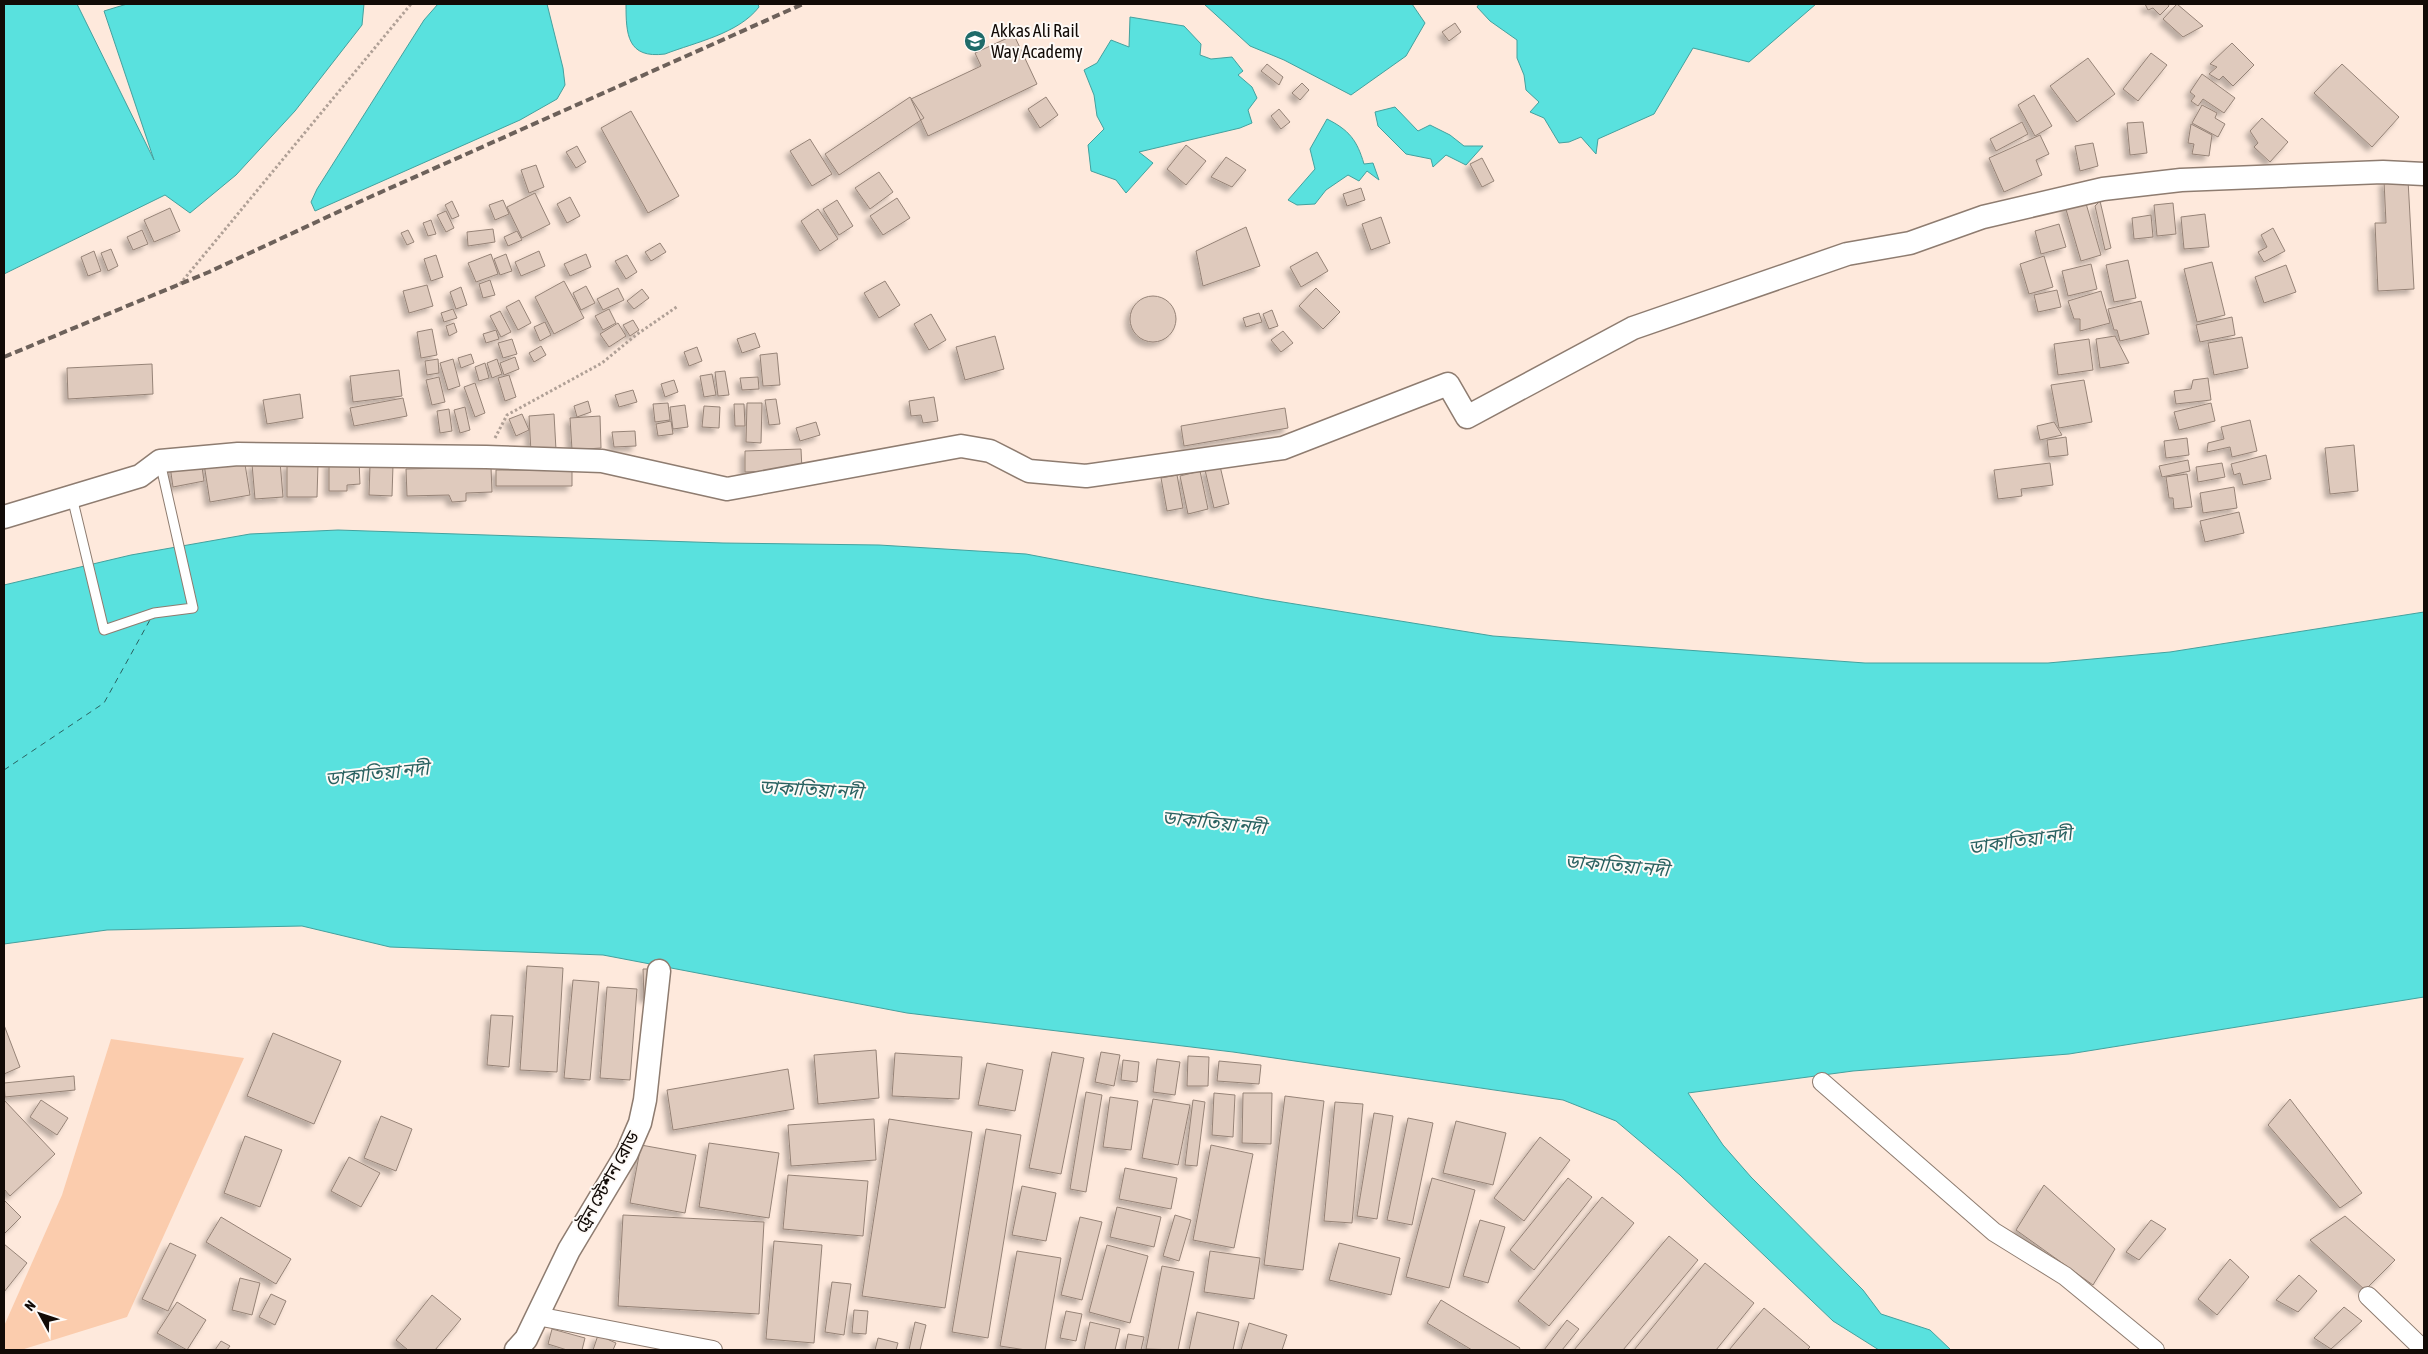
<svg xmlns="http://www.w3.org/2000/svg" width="2428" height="1354" font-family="'Asap Condensed','Noto Sans Bengali',sans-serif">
	<defs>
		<filter id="shadow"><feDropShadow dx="-4.5" dy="4.5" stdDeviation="2.5" flood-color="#0004"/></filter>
	</defs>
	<rect width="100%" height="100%" fill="#fee9dc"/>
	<path fill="#fbccad" d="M111,1039L244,1058L127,1317L21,1350H4V1326L62,1195Z"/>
	<path fill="#59e1de" stroke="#44a19e" d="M4,4H77L154,160L104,11L127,4H364L362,25L295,111L236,175L190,213L165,195L4,274Z
		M438,4H547L563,68L565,85L557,99L520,120L315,211L311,202L317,189L424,20Z
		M626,4H758L759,7C738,34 696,42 665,54C627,59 626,34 626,4Z
		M1204,4H1412L1425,23L1406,56L1351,95L1284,60L1250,46Z
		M1479,4H1816L1749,62L1693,48L1654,114L1598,139L1596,154L1581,137L1569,142L1559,143L1544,118L1530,112L1539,102L1526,90L1524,75L1517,58V40L1490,21L1477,7Z
		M1130,17L1184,26L1201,44L1200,55L1211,59L1232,57L1243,71L1238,75L1252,87L1257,98L1248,110L1252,123L1240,128L1139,152L1153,163L1126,193L1116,180L1091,171L1088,145L1104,129L1097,116L1094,95L1084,70L1097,63L1111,40L1129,47Z
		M1395,107L1418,131L1430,125L1450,135L1464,146H1483L1466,165L1446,155L1433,167L1431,159L1406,154L1378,126L1375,112Z
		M1327,119C1349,130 1357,140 1364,164L1373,163L1379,180L1367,171L1359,181L1348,175L1326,190L1315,204L1297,205L1288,200L1315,169L1310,149Z
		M338,530L723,543L879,545L1026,554L1264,599L1493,636L1865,663H2048L2170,652L2424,612V997L2069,1054L1853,1071L1688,1093L1723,1145L1751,1177L1863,1290L1881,1314L1930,1330L1951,1350H1879L1833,1321L1680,1175L1616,1121L1563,1100L1233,1052L907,1013L603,955L390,947L302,926L107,930L4,944V585L131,555L250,534Z"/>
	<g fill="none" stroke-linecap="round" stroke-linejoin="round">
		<path stroke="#2a6261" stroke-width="1" stroke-dasharray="6 5" stroke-linecap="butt" d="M4,770L104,703L151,618"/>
	</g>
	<path fill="#dfcabd" stroke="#968377" filter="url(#shadow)" d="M2145,4H2168L2169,6L2160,15L2153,8L2148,10Z
		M2177,4L2203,26L2183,37L2163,19Z
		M1455,23L1461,32L1449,41L1442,32Z
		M1014,35L1037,84L928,136L911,99L981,66L975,53Z
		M2232,43L2254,65L2233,86L2223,76L2219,80L2209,74L2217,67L2210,64Z
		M2151,53L2167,65L2138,101L2123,89Z
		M2088,58L2115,94L2077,122L2050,86Z
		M1267,64L1283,77L1279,85L1261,71Z
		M2342,64L2399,117L2372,147L2314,93Z
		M2202,74L2235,98L2224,113L2203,99L2198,106L2191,101L2195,96L2190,92Z
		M1302,83L1309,90L1300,100L1292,93Z
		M2034,95L2052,126L2035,136L2018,105Z
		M910,97L924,118L839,175L825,154Z
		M1046,97L1058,115L1040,128L1028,109Z
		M2202,105L2217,113L2215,118L2225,124L2218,137L2192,123Z
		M1279,109L1290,122L1281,129L1271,116Z
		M631,111L679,196L648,213L601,128Z
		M2262,118L2288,142L2270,162L2254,147L2258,143L2250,131Z
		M2022,122L2028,134L1996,151L1990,139Z
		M2143,122L2147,153L2130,155L2127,123Z
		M2191,124L2212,135L2209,156L2192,154L2194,144L2188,143Z
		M2040,135L2049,154L2036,160L2042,175L2004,192L1989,158Z
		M810,139L832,174L812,186L790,151Z
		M2093,143L2098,166L2080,171L2075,146Z
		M1186,145L1206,161L1186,185L1167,169Z
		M577,146L586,162L576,168L566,152Z
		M1226,157L1246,170L1232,187L1211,177Z
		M1482,158L1494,181L1482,187L1470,164Z
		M536,165L544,187L529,193L521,170Z
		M879,172L893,192L870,209L855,188Z
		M2408,180L2414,289L2378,291L2375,223H2386L2384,181Z
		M1361,188L1365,200L1347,206L1343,194Z
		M535,193L550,224L522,238L507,207Z
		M570,197L580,216L567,223L557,204Z
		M897,198L910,218L883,235L870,216Z
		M503,200L509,214L495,220L489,205Z
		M837,200L853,226L839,235L823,209Z
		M2085,200L2101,255L2081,261L2065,206Z
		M452,201L459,216L452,219L445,205Z
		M2100,201L2111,248L2105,250L2095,206Z
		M2173,203L2176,234L2157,236L2154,205Z
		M170,208L180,231L154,242L144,220Z
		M818,209L838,239L820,251L801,221Z
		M446,211L454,228L446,232L437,215Z
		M2205,214L2209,247L2184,249L2181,217Z
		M2151,215L2153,237L2134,239L2132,218Z
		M1381,217L1390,243L1371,250L1362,224Z
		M431,220L436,234L428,236L423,223Z
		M2059,224L2066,247L2041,254L2035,231Z
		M1246,227L1260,266L1203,286L1196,251Z
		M2273,228L2285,251L2264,262L2258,252L2267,247L2261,235Z
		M493,229L495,242L468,246L467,232Z
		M142,230L148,244L133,250L127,237Z
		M408,230L414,242L407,245L401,233Z
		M517,231L522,240L508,246L504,237Z
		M660,243L666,252L651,261L645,252Z
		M111,249L118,266L108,271L101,253Z
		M94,251L101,271L88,276L81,257Z
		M539,251L545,266L521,276L515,262Z
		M1317,252L1328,271L1301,287L1290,267Z
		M491,254L498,274L476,282L468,263Z
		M506,254L512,271L500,275L494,259Z
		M586,254L591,267L570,276L564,264Z
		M436,255L443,277L431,281L424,259Z
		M627,255L637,272L626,279L615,261Z
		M2044,256L2053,287L2029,294L2020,264Z
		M2128,260L2136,298L2114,302L2106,265Z
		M2212,262L2225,315L2197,322L2184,269Z
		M2091,264L2097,289L2068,296L2062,271Z
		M2286,265L2296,292L2264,303L2255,277Z
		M490,280L495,295L483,298L479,284Z
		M564,281L584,318L554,334L535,297Z
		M885,281L900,305L879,318L864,293Z
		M427,285L433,306L409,313L403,291Z
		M586,286L595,303L581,310L573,293Z
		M461,287L467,305L456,309L450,292Z
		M618,288L624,300L603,310L597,299Z
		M1316,288L1340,312L1323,329L1299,306Z
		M642,289L649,298L634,309L627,301Z
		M2057,290L2061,307L2038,312L2034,295Z
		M2101,291L2110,323L2080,331V319H2074L2068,301Z
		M1130 319a23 23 0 1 1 46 0a23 23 0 1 1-46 0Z
		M519,300L531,323L518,330L506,307Z
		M2141,301L2149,334L2120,341L2117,330H2114L2108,309Z
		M453,309L457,318L444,322L441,313Z
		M609,309L616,323L603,330L595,316Z
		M1272,310L1278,326L1269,329L1263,314Z
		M500,311L511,332L501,337L490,316Z
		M1259,313L1262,322L1246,327L1243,318Z
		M931,314L946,340L929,350L914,324Z
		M2232,317L2235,335L2200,342L2196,325Z
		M633,320L639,330L630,336L623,325Z
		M545,322L551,335L540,341L534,327Z
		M454,323L457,332L449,336L446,326Z
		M618,323L626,336L609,347L600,334Z
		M432,329L437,355L421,358L417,332Z
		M496,330L499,339L486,343L483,334Z
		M1283,331L1293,343L1281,352L1271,340Z
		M755,333L760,347L742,353L737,339Z
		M995,336L1004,369L965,380L956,347Z
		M2115,336L2129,363L2100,368L2096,339Z
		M2242,337L2248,368L2214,375L2208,343Z
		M512,339L517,354L503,358L498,343Z
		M2089,339L2093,370L2058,375L2054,344Z
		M541,346L546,355L534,362L529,353Z
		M697,347L702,361L689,366L684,352Z
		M777,353L780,385L763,386L760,355Z
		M471,354L474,363L461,368L458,358Z
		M515,357L519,369L504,375L500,363Z
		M438,359L439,373L427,375L425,361Z
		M453,359L460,386L448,390L440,363Z
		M497,359L502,374L492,378L487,363Z
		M485,363L489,378L479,381L475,367Z
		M152,364L153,394L68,399L67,368Z
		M399,370L402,396L353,402L350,376Z
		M725,371L729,395L718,396L715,372Z
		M712,374L716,395L704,397L700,376Z
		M509,375L516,397L505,401L498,378Z
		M439,377L445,402L432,405L426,380Z
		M758,377L759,389L742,390L740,378Z
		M2208,378L2211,400L2176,404L2174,391L2191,389L2193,380Z
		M674,380L678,392L665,397L661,384Z
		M2084,380L2092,422L2059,428L2051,385Z
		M475,383L485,413L475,417L464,387Z
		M633,390L637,402L619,407L615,395Z
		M300,394L303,418L267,424L263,400Z
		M934,397L938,421L923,423L921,415L911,416L909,401Z
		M403,398L407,416L354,426L350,408Z
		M776,399L780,424L769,425L765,400Z
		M588,401L591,412L577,417L574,406Z
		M668,403L670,420L655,422L653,404Z
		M747,403H762L761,443L746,442Z
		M2211,403L2215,421L2179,430L2174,412Z
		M734,404H744L745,426H735Z
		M685,405L688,427L673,429L670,407Z
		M704,406L720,407L719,428L702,427Z
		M465,407L470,430L460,433L454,410Z
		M1285,408L1288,428L1184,446L1181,426Z
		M449,409L452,431L440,433L437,411Z
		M522,414L529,430L516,436L509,419Z
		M554,414L556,450L531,452L529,416Z
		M600,416L601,448L572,450L570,418Z
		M2250,420L2257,451L2232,457L2230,447L2207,452L2208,443L2224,439L2221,427Z
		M671,421L673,434L658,436L656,424Z
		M816,422L820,435L800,441L796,428Z
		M2054,422L2062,435L2040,440L2037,426Z
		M635,431L636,446L614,447L612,432Z
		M2066,437L2068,455L2049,457L2047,440Z
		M2187,438L2189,455L2166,458L2164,441Z
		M2354,445L2358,491L2330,494L2325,448Z
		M801,449L802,470L745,472V451Z
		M2266,455L2271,479L2243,485L2240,473L2234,475L2231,464Z
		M244,458L250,495L210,502L204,464Z
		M201,460L204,481L173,487L170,466Z
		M2188,460L2190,471L2162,477L2159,466Z
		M280,461L283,497L255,499L252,464Z
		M359,461L360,484L347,485V491H329V462Z
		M2050,463L2053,485L2021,489L2022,496L1998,499L1994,470Z
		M2222,463L2225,477L2198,482L2196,467Z
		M287,464H318L317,497H287Z
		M370,465H393L392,496L369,495Z
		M1220,466L1229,504L1214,508L1205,470Z
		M491,467L492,492L466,493V501L452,502L449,495L407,496L406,469Z
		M496,470H572V486H496Z
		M1200,471L1208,509L1188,514L1180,476Z
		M2187,474L2192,507L2174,509L2173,498H2169L2166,477Z
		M1177,475L1183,508L1167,511L1161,478Z
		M2234,487L2237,508L2203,513L2200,493Z
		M2239,512L2244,533L2205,542L2200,521Z
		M527,966L563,968L557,1072L520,1070Z
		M643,969H655V998H644Z
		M573,980L599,982L590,1080L564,1078Z
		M607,987L637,989L630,1080L600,1078Z
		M491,1015L513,1016L509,1067L487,1065Z
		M4,1025L20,1067L4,1074Z
		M273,1033L341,1061L314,1124L247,1096Z
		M876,1050L879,1098L818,1104L814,1055Z
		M1052,1052L1084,1058L1061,1174L1029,1168Z
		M1101,1052L1120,1055L1114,1086L1095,1082Z
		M895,1053L962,1057L959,1099L892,1096Z
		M1188,1056L1209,1057L1208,1086H1187Z
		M1157,1059L1180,1062L1175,1095L1153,1092Z
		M1123,1060L1139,1062L1137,1082L1121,1080Z
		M1219,1061L1261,1065L1259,1084L1217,1081Z
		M987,1063L1023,1070L1015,1111L978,1105Z
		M788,1069L794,1109L673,1130L667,1090Z
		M74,1076L75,1090L5,1097L4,1083Z
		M1086,1092L1102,1095L1086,1192L1070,1189Z
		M1214,1093L1235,1095L1233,1137L1212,1135Z
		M1243,1093H1272L1271,1144L1242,1143Z
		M1285,1096L1324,1101L1303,1270L1264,1265Z
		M1110,1097L1138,1101L1131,1150L1103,1147Z
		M1153,1099L1190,1105L1178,1165L1142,1158Z
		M2290,1099L2362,1193L2340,1208L2268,1125Z
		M4,1100L55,1154L10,1196L4,1189Z
		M41,1100L68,1118L57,1135L30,1117Z
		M1193,1100L1205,1102L1197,1166L1185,1165Z
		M1335,1102L1363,1104L1352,1223L1324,1221Z
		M1374,1113L1393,1116L1377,1219L1357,1216Z
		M381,1116L412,1129L396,1171L364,1158Z
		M1408,1118L1433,1123L1412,1225L1387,1220Z
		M874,1119L876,1160L791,1166L788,1125Z
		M889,1119L972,1132L945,1308L862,1296Z
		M1456,1121L1506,1133L1493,1185L1443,1173Z
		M986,1129L1021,1135L988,1338L952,1332Z
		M245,1136L282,1150L260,1207L224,1193Z
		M1540,1137L1570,1160L1524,1221L1494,1198Z
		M709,1143L779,1153L769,1218L699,1207Z
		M641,1145L696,1155L685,1213L630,1203Z
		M1211,1145L1253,1154L1234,1248L1193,1240Z
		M349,1157L380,1173L361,1207L331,1191Z
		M1125,1168L1177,1178L1171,1209L1119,1199Z
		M788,1175L868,1181L863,1236L783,1229Z
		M1432,1178L1475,1190L1449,1288L1406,1277Z
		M1568,1178L1592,1197L1534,1270L1510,1250Z
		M2044,1185L2115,1249L2093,1285L2016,1230Z
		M1022,1186L1056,1193L1046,1241L1012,1235Z
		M1602,1197L1634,1223L1549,1326L1518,1301Z
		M4,1200L21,1217L4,1234Z
		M1117,1207L1161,1217L1154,1247L1110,1237Z
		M623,1215L764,1222L759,1314L618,1306Z
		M1175,1215L1191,1220L1179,1261L1163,1256Z
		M2345,1216L2395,1260L2365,1290L2310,1240Z
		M221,1217L291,1259L276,1284L206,1242Z
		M1080,1217L1102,1222L1082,1300L1061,1295Z
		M1480,1220L1505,1227L1488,1283L1463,1276Z
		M2151,1220L2166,1229L2139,1260L2126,1252Z
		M1669,1236L1698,1260L1623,1350H1574Z
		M774,1241L822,1245L814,1343L766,1339Z
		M170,1243L196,1255L168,1311L142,1299Z
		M1339,1243L1400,1258L1391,1295L1329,1280Z
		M4,1244L27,1263L4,1292Z
		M1107,1245L1148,1256L1130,1323L1089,1312Z
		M1017,1251L1061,1258L1045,1350H1026L1000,1346Z
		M1210,1251L1260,1258L1254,1299L1204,1292Z
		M2230,1259L2249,1277L2217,1315L2198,1299Z
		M1705,1263L1754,1303L1716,1350H1634Z
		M1162,1266L1194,1272L1178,1350L1146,1349Z
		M2299,1275L2317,1291L2298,1312L2276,1300Z
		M240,1278L260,1283L252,1315L232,1310Z
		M832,1282L851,1284L844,1335L825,1332Z
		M271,1294L286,1301L275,1325L259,1317Z
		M432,1295L461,1319L435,1350H408L396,1340Z
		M1441,1300L1520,1348L1519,1350H1472L1427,1323Z
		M177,1302L206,1320L187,1350L157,1333Z
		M2344,1307L2362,1321L2331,1349L2314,1338Z
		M1764,1308L1810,1347L1807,1350H1729Z
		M854,1310L868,1311L866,1334L852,1333Z
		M1066,1311L1082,1314L1076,1341L1060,1338Z
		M1197,1312L1239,1322L1233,1350H1189Z
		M1567,1320L1579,1329L1562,1350H1544Z
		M915,1322L926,1325L920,1350H909Z
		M1090,1322L1120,1329L1115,1350H1084Z
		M1249,1323L1287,1335L1282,1350H1241Z
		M552,1329L585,1338L582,1350H567L548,1344Z
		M1128,1334L1144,1337L1141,1350H1125Z
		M598,1335L616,1343L613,1350H593Z
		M878,1338L898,1343L896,1350H875Z
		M221,1341L230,1346L227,1350H215Z"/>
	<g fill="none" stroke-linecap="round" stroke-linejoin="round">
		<g stroke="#8e7c70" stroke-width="11">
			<path id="service" d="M72,497L104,630L154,613L193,608L160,462"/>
		</g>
		<g stroke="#8e7c70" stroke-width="20">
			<path id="minor" d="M1822,1082L1994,1232L2065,1276L2155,1350
				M2368,1296L2424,1350
				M537,1316L713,1350"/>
		</g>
		<g stroke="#8e7c70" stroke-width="25">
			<path id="tertiary" d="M4,517L140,476L160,461L238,454L486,457L602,461L727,489L961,446L990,451L1029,471L1086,476L1283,448L1448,384L1467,417L1633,328L1847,254L1910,243L1983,217L2103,189L2181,180L2383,172L2424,174
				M516,1350L526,1339L569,1250L627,1153L640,1123L645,1100L659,971"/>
		</g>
		<path stroke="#b0a096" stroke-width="3" stroke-dasharray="2.5 2.5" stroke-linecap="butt" d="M180,284L411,4
			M495,438L507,415L602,363L636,335L678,306"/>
		<use href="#service" stroke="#fff" stroke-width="9"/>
		<use href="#minor" stroke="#fff" stroke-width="18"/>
		<use href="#tertiary" stroke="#fff" stroke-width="22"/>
		<path stroke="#6d615a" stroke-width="4" stroke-dasharray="8 4" stroke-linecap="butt" d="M4,357L209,272L370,197L803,4"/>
	</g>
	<defs>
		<g id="school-disc" transform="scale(1.125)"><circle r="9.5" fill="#1f6b69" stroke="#fefaf7"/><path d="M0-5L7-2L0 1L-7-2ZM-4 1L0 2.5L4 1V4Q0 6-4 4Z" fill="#fff"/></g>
	</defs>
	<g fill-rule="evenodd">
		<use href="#school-disc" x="975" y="41"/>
	</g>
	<g text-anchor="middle" stroke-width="4" stroke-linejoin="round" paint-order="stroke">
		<g font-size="18" fill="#120b07" stroke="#fefaf7" text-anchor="start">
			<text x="991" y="37">Akkas Ali Rail<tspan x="991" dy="21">Way Academy</tspan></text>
		</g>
		<g font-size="18" fill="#120b07" stroke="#fefaf7">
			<text transform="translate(607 1182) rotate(-61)" y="6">ট্রেন স্টেশন রোড</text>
		</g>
		<g font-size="19" font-style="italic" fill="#2a6261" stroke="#fefaf7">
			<text transform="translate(377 773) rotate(-6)" y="7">ডাকাতিয়া নদী</text>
			<text transform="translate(811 789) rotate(3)" y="7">ডাকাতিয়া নদী</text>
			<text transform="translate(1214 822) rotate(6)" y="7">ডাকাতিয়া নদী</text>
			<text transform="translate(2020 840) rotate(-8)" y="7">ডাকাতিয়া নদী</text>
			<text transform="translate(1617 865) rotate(5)" y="7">ডাকাতিয়া নদী</text>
		</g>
	</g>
	<rect width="2428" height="1354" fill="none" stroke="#120b07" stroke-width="10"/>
	<g transform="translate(40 1314) rotate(310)" stroke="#fefaf7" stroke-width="4" paint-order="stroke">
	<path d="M0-4L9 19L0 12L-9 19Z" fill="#120b07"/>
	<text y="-8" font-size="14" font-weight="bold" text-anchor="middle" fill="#120b07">N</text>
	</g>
</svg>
